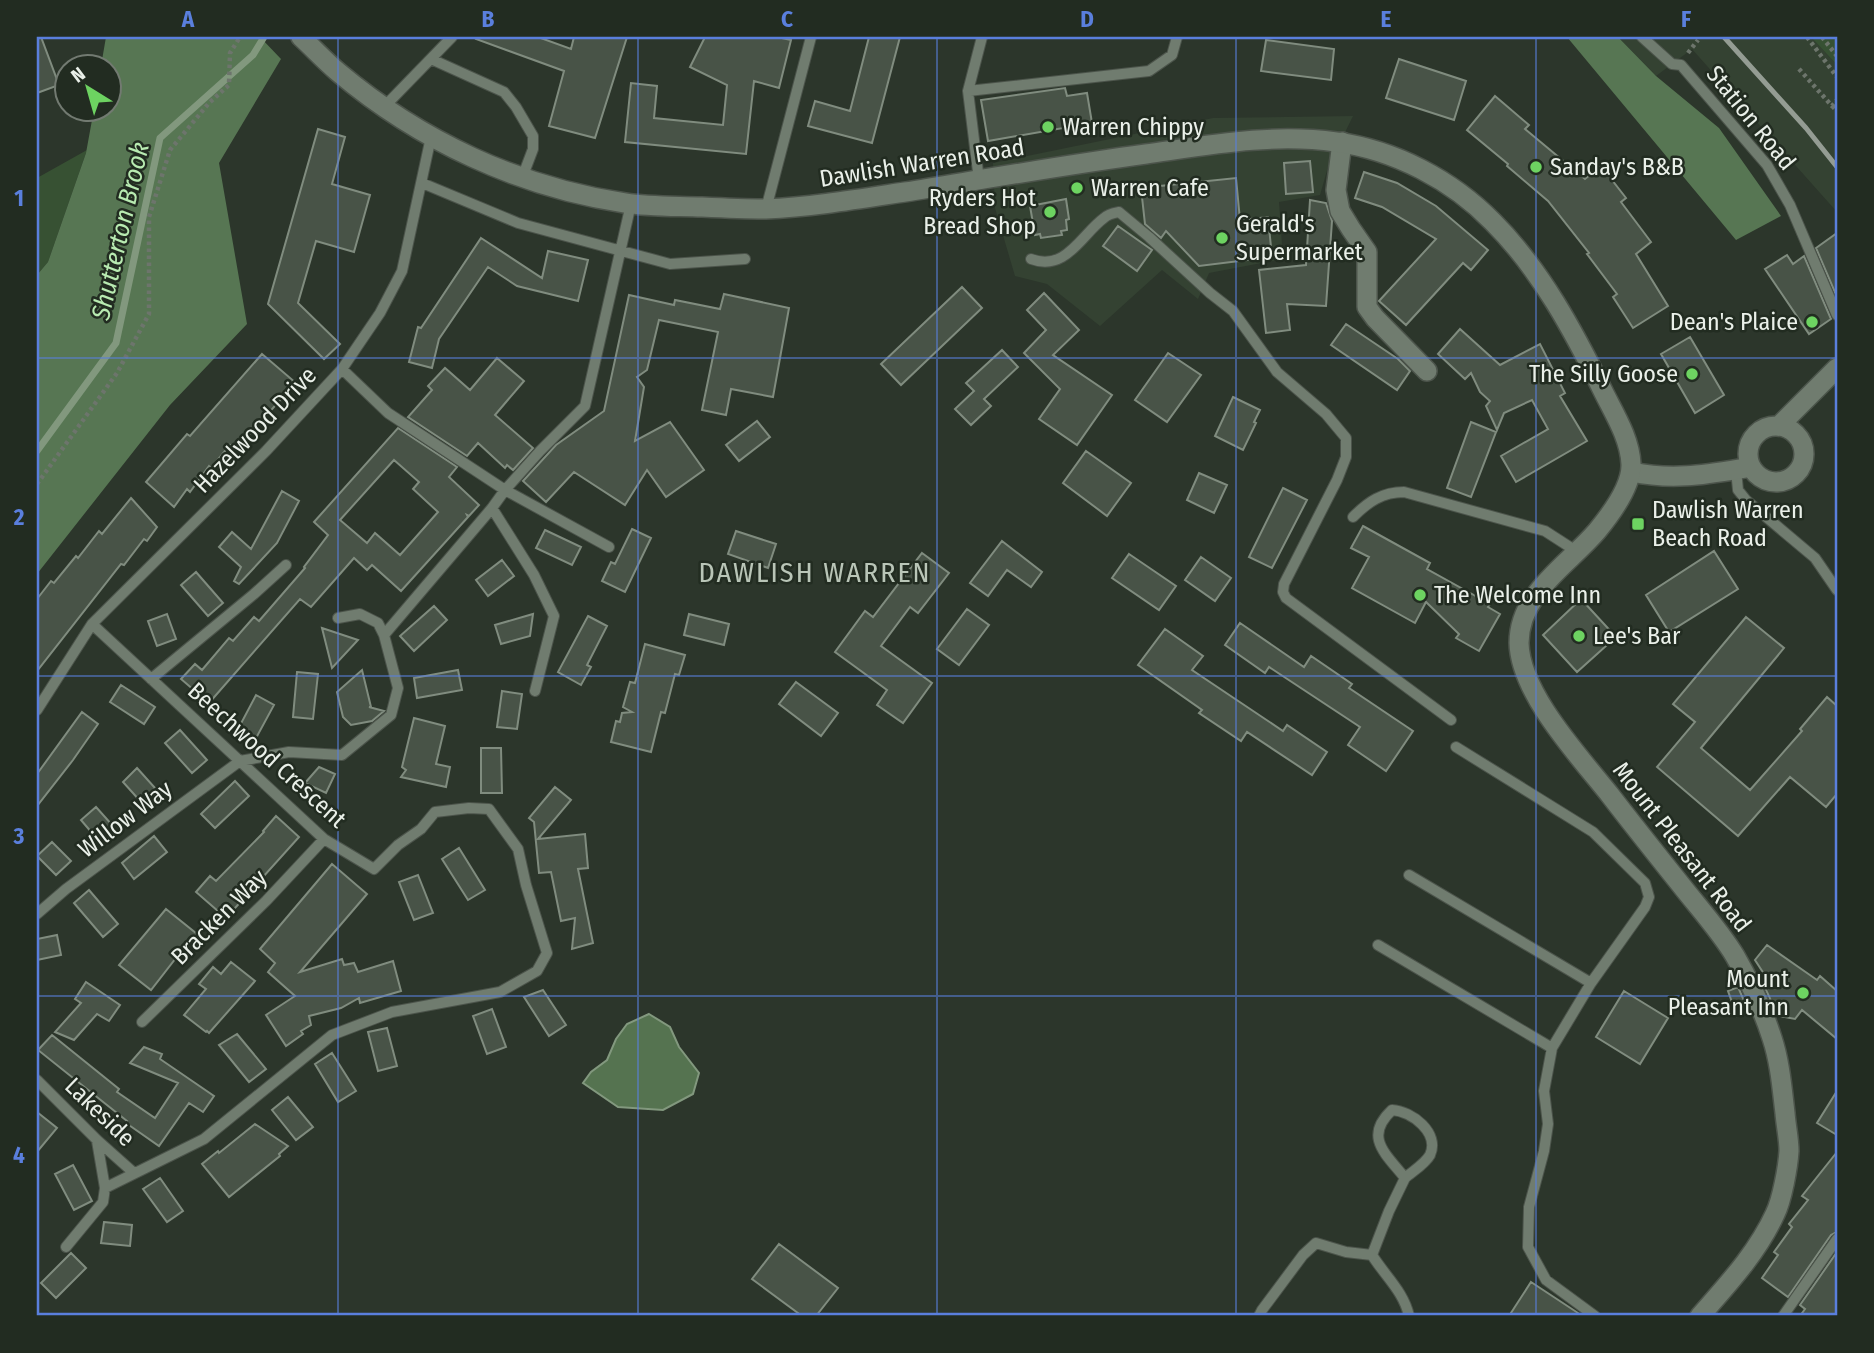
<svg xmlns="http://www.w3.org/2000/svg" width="1874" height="1353" font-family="'Fira Sans Condensed',sans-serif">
	<rect width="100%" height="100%" fill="#2c362b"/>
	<path fill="#344232" d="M1618,37H1811L1837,65V212L1692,49L1656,76Z
		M1353,116L1328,167L1320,195L1279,202L1283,259L1209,273L1198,299L1162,270L1100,326L1047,284L1015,276L995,208L993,163L1213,118Z"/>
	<path fill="#375133" d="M1811,37H1837V65Z
		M87,150L48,262L37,275V178Z"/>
	<path fill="#577653" d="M106,37H260L281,59L219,163L247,324L170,405L37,574V275L48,262L86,153L94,109L108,108V66H101Z
		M1567,37H1618L1656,76L1719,128L1781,216L1736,240Z"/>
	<path fill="#557350" stroke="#82987e" stroke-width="2" d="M649,1014L670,1027L679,1047L699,1073L693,1094L663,1110L618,1107L583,1083L591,1072L607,1060L616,1039L627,1024Z"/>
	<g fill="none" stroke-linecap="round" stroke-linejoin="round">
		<path stroke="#82987e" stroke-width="7" d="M37,451L116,343L160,138L253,55L264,37"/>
	</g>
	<path fill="#485347" stroke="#808c7f" stroke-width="2" fill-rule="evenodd" d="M37,37H41L59,85L37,93Z
		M477,37H538L571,49L574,37H627L595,138L549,126L564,71L476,39Z
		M705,37H777L791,40L779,88L754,81L746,154L625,142L631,83L657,86L654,118L723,125L727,85L690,67Z
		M869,37H900L872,143L808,126L815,101L850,111Z
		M1266,40L1334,49L1331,80L1261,71Z
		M1399,59L1466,81L1454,120L1386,98Z
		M1065,88L1067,96L1087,93L1092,123L988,141L981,100Z
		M1495,96L1529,125L1525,129L1585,179L1601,166L1626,198L1621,202L1651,242L1636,254L1668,306L1633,328L1613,297L1617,294L1587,254L1589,253L1548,201L1507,166L1508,164L1467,130Z
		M318,129L345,137L332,184L370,195L354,252L316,241L298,303L340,344L324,359L268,304Z
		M1310,161L1313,192L1286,194L1284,163Z
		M1364,172L1397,183L1436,206L1488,250L1471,270L1463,263L1406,325L1379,301L1436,239L1382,207L1355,198Z
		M1236,178L1240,220L1268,217L1272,257L1199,266L1166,231L1161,238L1145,224L1141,188Z
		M1066,199L1069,219L1066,220L1067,230L1061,231L1062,235L1041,238L1040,234L1035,235L1030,206Z
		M1310,200L1326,203L1332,221L1326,306L1287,304L1290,330L1266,333L1259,270L1306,265Z
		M1118,226L1152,250L1137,271L1103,246Z
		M1837,233V297L1816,248Z
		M481,238L542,278L548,251L588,260L578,301L517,286L488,267L439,339L432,368L409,362L418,327L421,328Z
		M1787,255L1793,264L1804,256L1831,319L1809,334L1765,269Z
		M962,287L982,308L901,385L881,364Z
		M1044,293L1079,330L1053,355L1112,395L1077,445L1039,419L1060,389L1024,353L1046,330L1027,310Z
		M724,294L789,308L773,397L731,389L726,415L702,410L718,332L659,320L647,370L637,377L644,387L635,441L670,422L704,470L666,497L647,470L625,505L574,472L546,502L523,481L556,445L604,411L629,295L674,305L675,300L720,309Z
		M1346,324L1398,359L1410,371L1397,390L1331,345Z
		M1460,329L1500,365L1540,344L1565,393L1560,396L1587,441L1516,482L1501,456L1548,429L1532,400L1504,413L1497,430L1486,406L1490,401L1480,392L1471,373L1465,379L1438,354Z
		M1690,337L1724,395L1695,413L1661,354Z
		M1002,350L1018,367L984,399L991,406L971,425L955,409L974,391L966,383Z
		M1168,353L1201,375L1167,422L1135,400Z
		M262,354L296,383L282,400L281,399L236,450L230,445L211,468L209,466L190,492L187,489L174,507L146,482L187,434L190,436Z
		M497,358L524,381L495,415L533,448L513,470L507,465L505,468L478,443L467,456L408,417L432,390L428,386L445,368L470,390Z
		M1233,397L1260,410L1254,422L1256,423L1243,450L1215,436Z
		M757,421L770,437L739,461L726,445Z
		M1471,422L1496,432L1471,497L1447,488Z
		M398,428L457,467L449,477L479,505L469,516L467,515L468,517L401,591L372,565L367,570L354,558L311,607L300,599L209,703L181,679L195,664L202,670L229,638L233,641L254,617L259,621L305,568L304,567L328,535L314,522ZM394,460L419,482L413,489L438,512L400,555L375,533L367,543L340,520Z
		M1086,451L1131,483L1107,516L1063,483Z
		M1199,473L1227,485L1214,513L1187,500Z
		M1283,488L1307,500L1272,568L1249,557Z
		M282,491L299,501L277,543L239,584L234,581L241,567L219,547L232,532L251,549Z
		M131,498L157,527L147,541L144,539L124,565L121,564L37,671V599L51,581L54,583L76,556L78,558L99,531L102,534Z
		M1363,526L1430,563L1427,569L1490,604L1488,607L1500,614L1479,651L1456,638L1459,634L1426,602L1415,623L1352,588L1369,557L1351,548Z
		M632,529L651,538L625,592L602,581L611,562L615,564Z
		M545,530L581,547L572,565L536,548Z
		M736,531L776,544L768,568L728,554Z
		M1002,541L1042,572L1031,587L1007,570L988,596L970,583Z
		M1714,551L1738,589L1669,632L1646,595Z
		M922,553L949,573L918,613L910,607L881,646L932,683L903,723L877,705L887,690L835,652L865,611L873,617Z
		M1129,554L1176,586L1159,610L1112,578Z
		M1201,557L1231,578L1215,601L1185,580Z
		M502,560L514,576L488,596L476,580Z
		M196,572L223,603L208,616L181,585Z
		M1581,599L1616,637L1577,672L1543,635Z
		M434,606L447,620L414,651L400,636Z
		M967,609L989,625L959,665L937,649Z
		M167,614L176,639L157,646L148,621Z
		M533,614L530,636L501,644L495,625Z
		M689,614L729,624L724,645L684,635Z
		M588,616L607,626L587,665L591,667L581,685L558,672Z
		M1746,617L1784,648L1701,748L1750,790L1802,731L1800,729L1827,697L1837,706V794L1826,807L1790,777L1738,836L1657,767L1695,722L1673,704Z
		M1240,623L1304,667L1311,656L1352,684L1349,688L1413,731L1386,771L1348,745L1360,727L1269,667L1265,673L1225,645Z
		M322,628L358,640L332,668Z
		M1165,629L1203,656L1192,670L1283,731L1287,725L1327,752L1312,775L1247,732L1241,741L1199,713L1202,710L1138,665Z
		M645,644L685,655L679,675L675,674L665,713L661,712L651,752L611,742L616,721L620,722L622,713L632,712L623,707L630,682L635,683Z
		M362,670L371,707H369L384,711L372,721L351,725L343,717L337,692Z
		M458,670L462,690L417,698L414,678Z
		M297,672L318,674L313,719L293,717Z
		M796,682L838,713L821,736L779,704Z
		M121,685L155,707L144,724L110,702Z
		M502,691L522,694L517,729L497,727Z
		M256,695L274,705L255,740L237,731Z
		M82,712L98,724L73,760L37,806V774Z
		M414,718L445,726L436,764L450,767L446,787L401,777L406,770L402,767Z
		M180,730L207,760L192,773L165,743Z
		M481,748H501L502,793H481Z
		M319,767L335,774L326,793L305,783Z
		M137,768L155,788L141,802L123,782Z
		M235,781L249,796L215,828L201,814Z
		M555,787L571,800L538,839L585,834L588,868L578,869L593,943L572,949L575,918L561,921L551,872L539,873L534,822L529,818Z
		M96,807L113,826L98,840L81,820Z
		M276,816L299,837L226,918L196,892L210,876L216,881L264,832L263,831Z
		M154,836L167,852L134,879L122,863Z
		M52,842L71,861L56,875L37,856Z
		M459,848L485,890L468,900L442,859Z
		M332,864L367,894L300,972L342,959L344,965L354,963L358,972L393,961L401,991L360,1003L359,998L341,1008L309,1016L311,1025L301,1031L303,1034L286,1046L266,1015L295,996L268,972L275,963L260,949Z
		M418,875L433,913L414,920L399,882Z
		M89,890L118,924L103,937L74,903Z
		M166,909L197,934L184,950L183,949L151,990L119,965Z
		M57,935L61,955L37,960V939Z
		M1767,945L1817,980L1820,976L1837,991V1039L1802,1010L1795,1019L1780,1016L1772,1003L1761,979L1766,977L1755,960Z
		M231,962L255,981L209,1033L207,1031L206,1032L184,1015L206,989L199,984L213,967L221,974Z
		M86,982L120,1005L109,1021L97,1014L74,1040L55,1032L81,1003L75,999Z
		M1738,987L1749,1012L1737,1016L1728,991Z
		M543,990L566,1025L549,1036L524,997Z
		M1624,991L1668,1018L1640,1064L1596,1037Z
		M492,1009L506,1047L487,1054L473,1016Z
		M387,1028L397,1066L378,1071L368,1032Z
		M237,1034L266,1069L249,1082L219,1045Z
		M52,1035L119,1089L117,1092L155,1118L178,1083L130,1063L144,1047L162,1054L160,1059L214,1096L203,1112L189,1103L159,1146L126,1123L127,1121L38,1050Z
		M332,1053L356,1091L338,1102L315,1064Z
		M1837,1091V1135L1817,1123Z
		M288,1097L313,1127L296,1140L272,1110Z
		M37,1112L57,1128L37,1152Z
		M255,1124L288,1146L279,1154L280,1156L229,1197L202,1164L218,1151L219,1153Z
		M1837,1152V1232L1831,1235L1788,1297L1762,1278L1778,1255L1774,1252L1792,1227L1789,1224L1808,1200L1802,1196Z
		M73,1165L92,1201L74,1210L55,1174Z
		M160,1178L183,1211L167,1222L143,1189Z
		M104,1222L132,1225L130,1246L101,1243Z
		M779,1244L838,1288L816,1316H802L752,1279Z
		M1837,1252V1316H1800L1805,1309L1800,1305Z
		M71,1253L86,1268L56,1298L41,1283Z
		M1531,1282L1578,1313L1583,1316H1509Z"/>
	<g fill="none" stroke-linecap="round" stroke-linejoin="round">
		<g stroke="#4c544b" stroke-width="12">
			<path id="service" d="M1642,37L1672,64L1681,65L1767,165L1790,205L1837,315
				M431,59L504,92L516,107L533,136V149L522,178
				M968,91L1149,71L1172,55L1177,37
				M384,107L452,37
				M979,180L968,91L982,37
				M422,183L518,223L670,264L745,259
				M766,209L811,37
				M1031,259C1066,272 1081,235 1104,218C1108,214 1114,213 1119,212L1149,237L1210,293L1233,311L1277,372L1326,414L1346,438V457L1337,480L1284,584L1283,592L1286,598L1451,720
				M342,369L388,413L505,490L609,547
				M1736,470L1738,490L1746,500L1815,558L1837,590
				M492,508L534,575L554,616L535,691
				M1353,517C1368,502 1382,492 1404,492L1545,531L1576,551
				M384,635L492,508L505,490L540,451L585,406L631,204
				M151,679L254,594L286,565
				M37,710L92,624L266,451L342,369L380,313L402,271L431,137
				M1456,747L1593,832L1645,883L1649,897L1645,907L1591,983L1552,1048L1544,1091L1548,1124L1544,1151L1529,1207L1528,1247L1546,1280L1595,1316
				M1409,875L1591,983
				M37,914L66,889L240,761L289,752L342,755L391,715L398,688L384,635L378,623L360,614L338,618
				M1378,945L1552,1048
				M142,1022L266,901L324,839
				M37,1080L97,1140L134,1173
				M97,1141L105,1188
				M66,1247L103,1202L105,1188L204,1139L332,1035L392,1012L500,992L537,971L547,953L526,885L518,849L489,809L469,808L435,812L421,829L398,845L374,869L324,839L92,624
				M1372,1255L1389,1211L1405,1178C1386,1154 1363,1137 1392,1110C1412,1111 1440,1133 1430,1155C1425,1164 1413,1171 1405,1178
				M1372,1255C1385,1276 1404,1292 1409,1316
				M1259,1316L1262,1310L1303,1255L1316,1243L1346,1252L1372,1255
				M1783,1316L1837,1239"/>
		</g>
		<g stroke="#4c544b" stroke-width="22">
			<path id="minor" d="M1342,142L1336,190L1340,211L1351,229L1367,252V307L1375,318L1427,371
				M1779,426L1837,368
				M1748 454a28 28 0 1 1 56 0a28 28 0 1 1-56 0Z
				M1632,472C1675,481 1708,474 1751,467"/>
		</g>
		<g stroke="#4c544b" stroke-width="22">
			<path id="tertiary" d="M301,37C313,48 325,61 338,72C420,141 519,187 625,203C650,207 676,206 702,207C723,208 744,209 766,209C812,207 859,199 905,192C985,179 1065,165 1146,154C1209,145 1272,133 1336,142C1395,150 1452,180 1493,222C1541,270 1574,332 1604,393C1615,415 1630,439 1631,464C1632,486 1611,514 1597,531C1568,565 1519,593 1519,643C1520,693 1579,756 1610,795C1633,825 1657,855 1681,885C1699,908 1720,931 1735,956C1750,982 1763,1010 1772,1038C1780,1062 1782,1088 1785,1113C1786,1126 1789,1139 1789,1151C1788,1167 1782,1200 1775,1214C1757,1253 1728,1284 1700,1316"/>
		</g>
		<path stroke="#6d756c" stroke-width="4.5" stroke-dasharray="3.5 3.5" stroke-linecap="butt" d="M1807,37L1837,77
			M1822,37L1837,56
			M1688,53L1698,40
			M1799,69L1832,106L1837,100
			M1832,106L1837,111
			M37,484L117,373L149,314V217L170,150L209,103L229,85L230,53L240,37"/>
		<use href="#service" stroke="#707c6f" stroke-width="10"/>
		<use href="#minor" stroke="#707c6f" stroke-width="19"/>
		<use href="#tertiary" stroke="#707c6f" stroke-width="19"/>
		<path stroke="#949c93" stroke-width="5" d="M1724,37L1806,128L1837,167"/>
	</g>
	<path fill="none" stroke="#5a7fdd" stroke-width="2" stroke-opacity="0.55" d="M338,37V1316M638,37V1316M937,37V1316M1236,37V1316M1536,37V1316M37,358H1837M37,676H1837M37,996H1837"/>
	<g fill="#6dd361" stroke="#222c21" stroke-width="2.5">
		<circle cx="1048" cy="127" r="7"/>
		<circle cx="1536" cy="167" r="7"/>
		<circle cx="1077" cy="188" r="7"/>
		<circle cx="1050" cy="212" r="7"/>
		<circle cx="1222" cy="238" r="7"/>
		<circle cx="1812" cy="322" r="7"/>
		<circle cx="1692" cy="374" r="7"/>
		<rect x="1631" y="517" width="14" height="14" rx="3.5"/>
		<circle cx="1420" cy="595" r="7"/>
		<circle cx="1579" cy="636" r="7"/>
		<circle cx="1803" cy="993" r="7"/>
	</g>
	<g text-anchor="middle" stroke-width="5" stroke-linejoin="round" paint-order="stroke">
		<g font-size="24" fill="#eaf0e9" stroke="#222c21">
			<text transform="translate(1751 118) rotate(51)" y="8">Station Road</text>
			<text transform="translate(922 163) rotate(-9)" y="8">Dawlish Warren Road</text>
			<text transform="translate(255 430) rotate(-46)" y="8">Hazelwood Drive</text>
			<text transform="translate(267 755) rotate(42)" y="8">Beechwood Crescent</text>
			<text transform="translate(125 819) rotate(-37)" y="8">Willow Way</text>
			<text transform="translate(1682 847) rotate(52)" y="8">Mount Pleasant Road</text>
			<text transform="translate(219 917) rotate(-45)" y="8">Bracken Way</text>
			<text transform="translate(100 1112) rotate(44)" y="8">Lakeside</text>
		</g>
		<g font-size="24" fill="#eaf0e9" stroke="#222c21" text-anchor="start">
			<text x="1062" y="135">Warren Chippy</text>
			<text x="1550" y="175">Sanday's B&amp;B</text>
			<text x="1091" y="196">Warren Cafe</text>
			<text x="1036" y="206" text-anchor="end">Ryders Hot<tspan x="1036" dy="28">Bread Shop</tspan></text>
			<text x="1236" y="232">Gerald's<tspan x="1236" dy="28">Supermarket</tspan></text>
			<text x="1798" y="330" text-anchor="end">Dean's Plaice</text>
			<text x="1678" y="382" text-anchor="end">The Silly Goose</text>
			<text x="1652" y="518">Dawlish Warren<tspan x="1652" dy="28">Beach Road</tspan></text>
			<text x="1434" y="603">The Welcome Inn</text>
			<text x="1593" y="644">Lee's Bar</text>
			<text x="1789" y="987" text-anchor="end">Mount<tspan x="1789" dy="28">Pleasant Inn</tspan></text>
		</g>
		<g font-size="26" font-style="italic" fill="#b8ebb1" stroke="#222c21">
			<text transform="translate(120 231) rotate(-77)" y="9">Shutterton Brook</text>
		</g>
		<g font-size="28" letter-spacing="2" fill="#b9c5b7" stroke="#222c21">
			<text x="815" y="582">DAWLISH WARREN</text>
		</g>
	</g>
	<rect width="1874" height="1353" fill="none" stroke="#222c21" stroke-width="77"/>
	<g transform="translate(88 88) rotate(323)"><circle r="33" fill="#222c21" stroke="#727a71" stroke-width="2"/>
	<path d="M0-5L12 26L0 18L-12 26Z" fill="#6dd361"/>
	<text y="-10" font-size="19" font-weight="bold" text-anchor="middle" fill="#eaf0e9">N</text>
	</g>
	<rect x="38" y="38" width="1798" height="1276" fill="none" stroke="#5a7fdd" stroke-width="2.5"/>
	<g font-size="23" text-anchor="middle" font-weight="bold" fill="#5a7fdd">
		<text x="188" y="27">A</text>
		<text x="488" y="27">B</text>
		<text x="787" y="27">C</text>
		<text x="1087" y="27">D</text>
		<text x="1386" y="27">E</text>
		<text x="1686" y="27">F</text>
		<text x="19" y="206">1</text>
		<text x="19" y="525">2</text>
		<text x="19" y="844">3</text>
		<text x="19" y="1163">4</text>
	</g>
</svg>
